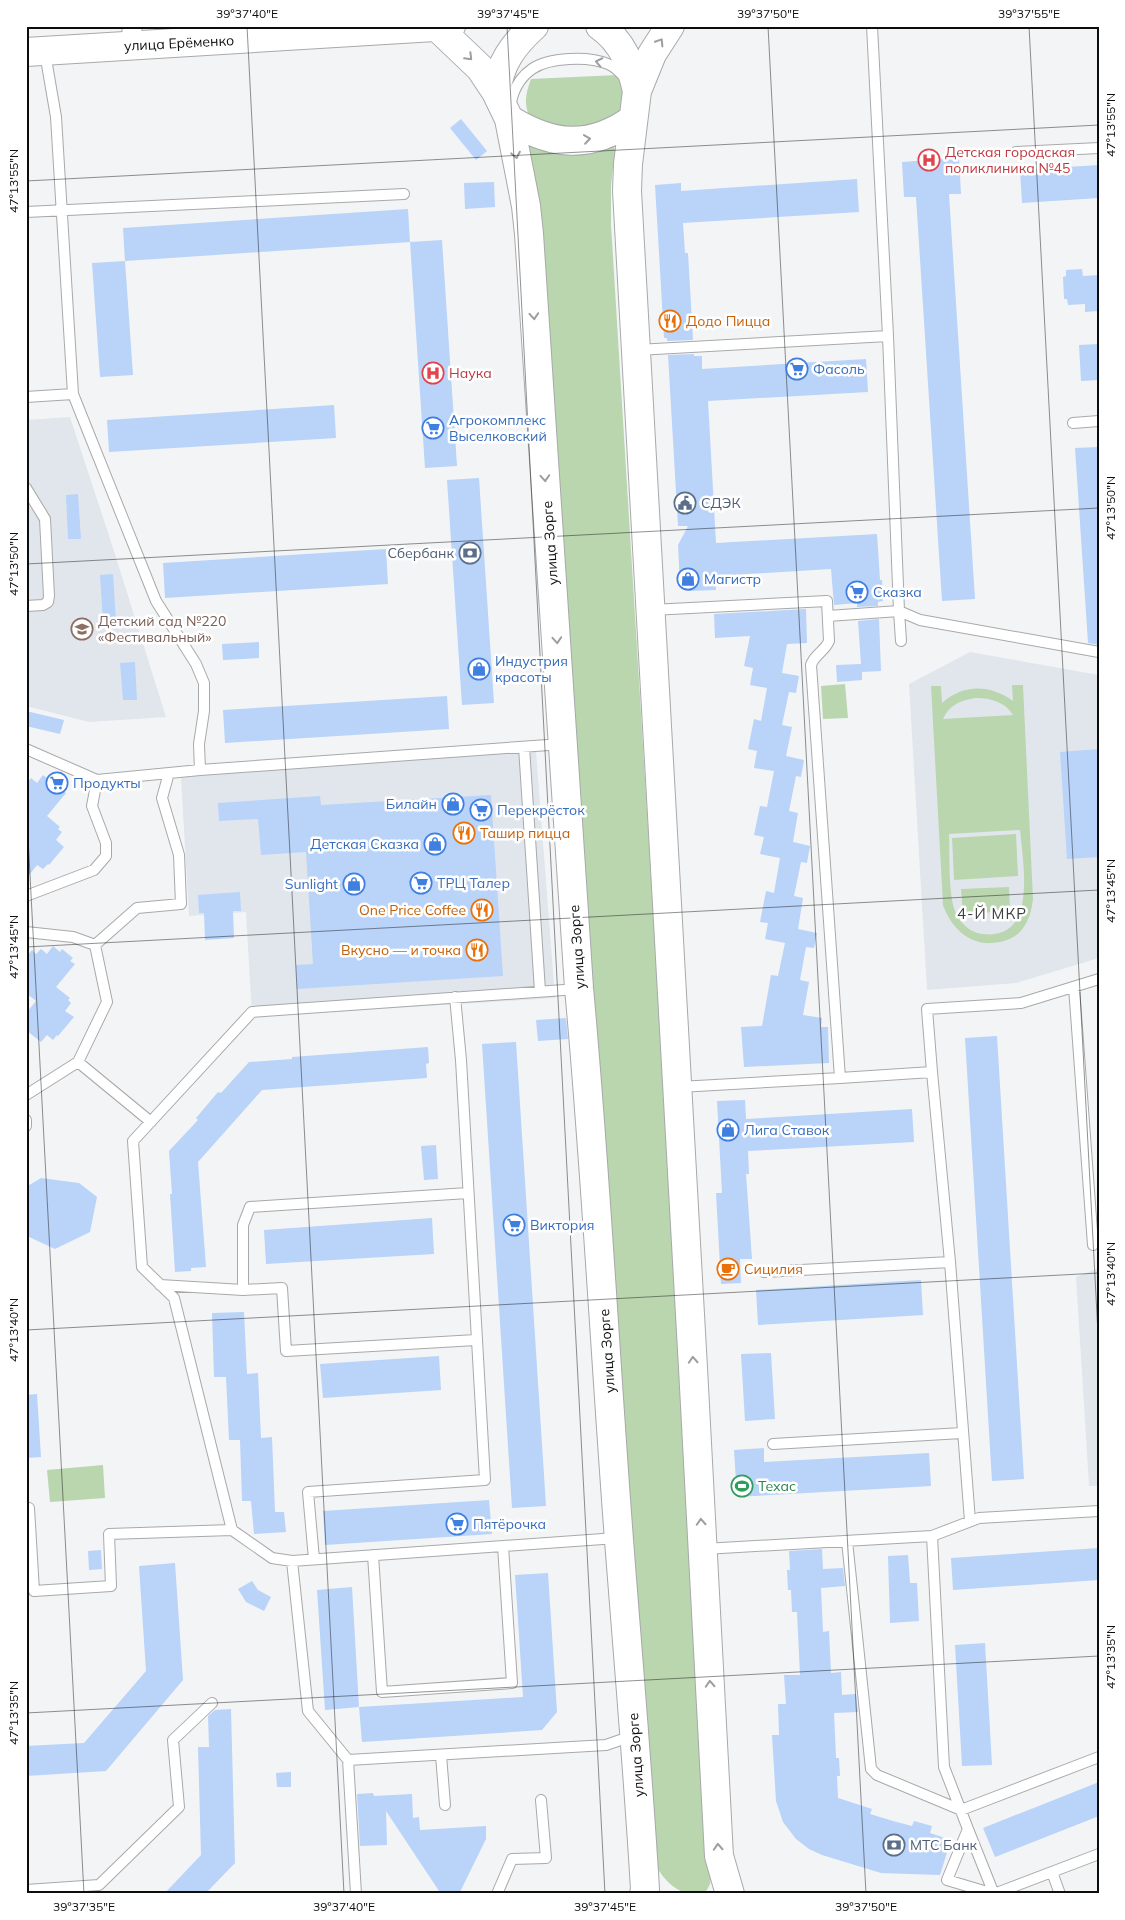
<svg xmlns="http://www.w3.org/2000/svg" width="1125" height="1920" font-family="Mulish,sans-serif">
	<rect width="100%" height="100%" fill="#f3f4f6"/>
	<path fill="#e1e6ed" d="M70,417L114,551L166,717L89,722L26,706V420Z
		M970,652L1099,675V958L1016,983L927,990L909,684Z
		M536,751L555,998L252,1017L246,912L189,916L181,777Z
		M1099,1268V1486H1089L1076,1277Z"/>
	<path fill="#b9d6af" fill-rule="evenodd" d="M617,75C626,91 626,97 621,115L585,134L530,118C523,103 526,93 531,79Z
		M532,142L613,145L615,150L611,186V224L712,1872L710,1884L707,1890C685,1902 665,1883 655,1864L527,145Z
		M845,684L848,718L823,719L821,686Z
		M1012,685H1023L1033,899C1032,908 1030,917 1025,925C1020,935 1010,940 1000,942C972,948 952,930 943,905L931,686H941L942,703C963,684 990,684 1013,701ZM976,698C991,698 1005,702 1013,715L943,719C949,705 961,700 976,698ZM1020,830C1023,863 1038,941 983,934C970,933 959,922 955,911C948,892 950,855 949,834Z
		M1016,834L1018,876L954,880L952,838Z
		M1009,887L1010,911L963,914L961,889Z
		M103,1465L105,1498L50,1502L47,1470Z"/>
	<path fill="#b9d3f9" d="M461,119L487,151L476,160L450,128Z
		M959,158L961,194H949L975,599L942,601L916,197H904L902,162Z
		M1099,165V198L1022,203L1020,170Z
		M857,179L859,212L683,223L685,253H688L693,340L667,341V338H664L655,185L681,183V191Z
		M494,182L495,207L465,209L464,183Z
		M408,209L410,242L125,261L123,228Z
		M442,240L457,466L425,468L410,242Z
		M125,261L133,375L100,377L92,263Z
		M1082,269L1083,276L1099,275V311L1085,312V304L1068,305L1067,299H1064L1063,277L1066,276V270Z
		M1098,344L1099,380L1081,381L1079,345Z
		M694,354V356H702V369L866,359L868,392L708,401L716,543L877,534L880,580H882L883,601L878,602V606L857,607V603L834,605L831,569L715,576L716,590L688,591L680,586L678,545L688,526H678L668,355Z
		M334,405L336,438L109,452L107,420Z
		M1099,447V645L1088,643L1075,448Z
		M479,478L494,703L462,705L447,480Z
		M78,494L81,539H68L66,495Z
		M386,549L388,584L165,598L163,563Z
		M113,574L116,622H103L100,575Z
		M806,609L807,643L787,644L782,673L799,676L796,693L789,692L782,725L792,727L786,756L804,760L801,777L796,776L789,811L798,813L793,842L810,846L807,863L801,862L794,896L803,898L798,929L817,933L814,948L806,947L800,980L809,982L803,1015L822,1018L821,1027H828L829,1063L744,1067L741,1027L762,1026L771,975L778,976L785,943L765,939L768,923L760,922L766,891L774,893L780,858L760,854L764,837L754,835L760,806L767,807L774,771L754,768L757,751L748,749L754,719L761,721L767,688L750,685L753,668L744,666L750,636L715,638L714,614Z
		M879,619L881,671L862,672V680L837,682L836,665L861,664L858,621Z
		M259,642V658L223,660L222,644Z
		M135,662L137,700H123L120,663Z
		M447,696L449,729L225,743L223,710Z
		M26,711L64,720L60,734L26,726Z
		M1099,749V857L1067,859L1060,752Z
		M43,775L51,781L53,778L63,787L61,790L66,793L47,816L60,827L58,829L62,832L56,840L64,847L49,865L48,864L43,869L37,865L26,879V785L31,778L37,783Z
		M491,795L503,976L297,989L296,965L313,964L306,852L261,855L258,819L219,821L218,803L320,796L321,805Z
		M240,892L241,911H233L234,938L205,940L204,913H199L198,895Z
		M53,946L60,952L62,949L73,958L70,961L75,964L56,987L70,998L68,1000L71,1003L65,1011L74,1017L58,1036L57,1035L53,1040L47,1035L41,1042L26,1030V1013L36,1001L26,993V957L32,950L36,954L41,949L47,954Z
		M566,1018L568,1039L538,1041L536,1020Z
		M997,1036L1024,1479L992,1481L965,1038Z
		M516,1042L546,1506L512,1508L482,1044Z
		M428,1047L429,1063L426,1064L427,1078L262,1090L198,1162L206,1267L191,1268V1271L175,1272L170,1194H172L169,1151L198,1120L196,1118L218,1092L221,1093L249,1062L292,1059V1057Z
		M745,1100L746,1119L912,1109L914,1142L748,1151L749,1174H746L752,1259H740L741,1283L721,1284L716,1193H722L717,1101Z
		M436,1145L438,1179L424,1180L421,1146Z
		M41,1178L79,1183L97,1197L90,1232L55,1249L27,1236L26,1187Z
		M432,1218L434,1254L266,1264L264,1230Z
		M921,1280L923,1315L758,1325L756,1290Z
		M244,1312L247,1374L258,1373L261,1438L272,1437L275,1512H284L286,1532L254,1534L251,1501H242L240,1440H229L226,1377H214L212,1313Z
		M771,1353L775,1419L745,1421L741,1354Z
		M439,1356L441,1390L323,1398L320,1364Z
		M37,1394L41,1457L26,1458V1395Z
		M764,1448V1462L929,1453L931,1486L737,1497L734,1450Z
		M489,1500L492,1534L325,1545L323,1511Z
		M1099,1548V1580L953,1590L951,1558Z
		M822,1549L823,1569L843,1568L845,1586L821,1588L823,1632L829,1631L831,1673L841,1672L842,1695L856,1694L858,1712L834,1713L836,1758H839L840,1776H837L838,1798L872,1809L870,1814L893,1821L912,1826L914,1821L932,1826L930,1833L951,1840L940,1875L881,1873L822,1855L809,1849L796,1839L783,1822L776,1801L772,1735H779L778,1704H786L784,1675H800L797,1612H792L791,1590H788L787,1570H790L789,1551Z
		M101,1550L102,1569L89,1570L88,1551Z
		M908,1555L910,1583H917L919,1621L890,1623L888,1556Z
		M175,1563L183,1680L106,1771L26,1776V1746L84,1743L146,1671L139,1566Z
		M548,1573L557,1712L542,1730L362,1742L359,1707L523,1697L515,1575Z
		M252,1581L258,1590L271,1597L264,1611L246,1602L238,1589Z
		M352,1587L359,1707L325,1710L317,1590Z
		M985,1643L992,1765L962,1766L955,1645Z
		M231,1709L235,1863L205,1894H164L201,1855L198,1747H209L208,1716L215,1710Z
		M291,1772V1787H277L276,1773Z
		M1099,1782V1816L995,1857L983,1828Z
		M373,1793L374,1796L412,1794L413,1818L419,1817L420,1830L486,1826V1839L459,1894H441L386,1811L387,1845L360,1846L357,1794Z"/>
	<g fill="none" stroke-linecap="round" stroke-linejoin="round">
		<g stroke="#a8a9aa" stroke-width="12">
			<path id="service" d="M45,53L56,117L73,394L156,601L196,664L204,683V711L199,744L200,770
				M510,108C512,92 519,78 532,69C549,57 589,56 608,64C615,67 621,73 626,79
				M1016,152L1099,148
				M26,212L404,194
				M637,350L888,336
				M26,397L73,394
				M1073,423L1099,421
				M26,488L45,519L49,596L48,602L43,605L26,606
				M651,610L827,601L829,641C825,651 814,655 811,665L840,1078L679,1087
				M828,616L899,611L888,336L872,26
				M901,641L899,611L920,620L1099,652
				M524,747L540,991
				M26,749L97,780L200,770L562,744
				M26,896L94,870L106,856V843L92,806L97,780
				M26,932L73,937L95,945
				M95,945L137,908L181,904L179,855L162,798L169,773
				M1074,987L1093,1245
				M578,989L252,1012L133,1141L142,1267L174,1298L232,1530L272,1558L292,1561L617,1538
				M78,1062L151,1122
				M932,1072L927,1009L1021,1003L1099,979
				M840,1078L932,1072L950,1262L970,1521
				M26,1095L78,1062L107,1002L95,945
				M26,1120V1126
				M764,1272L950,1262
				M160,1285L243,1290V1225L250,1207L468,1193
				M243,1290L282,1288L286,1351L476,1340
				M773,1444L962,1433
				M26,1508H29L34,1591L111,1586L109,1534L232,1530
				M932,1536L944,1767L968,1829L947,1880L994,1894L1099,1854
				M847,1541L871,1769L877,1775L961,1810L1099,1757
				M704,1549L932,1536L979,1518L1099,1511
				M373,1555L382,1692L512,1683L503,1546
				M314,1559L308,1492L485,1480L461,1060L455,997
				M292,1561L308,1711L348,1760L606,1745L632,1736
				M441,1755L445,1805
				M348,1760L356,1894
				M968,1829L994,1894
				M1052,1872L1060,1894
				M26,1890L99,1885L179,1807L173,1740L212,1703
				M497,1894L512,1859L546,1858L541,1800"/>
		</g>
		<g stroke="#a8a9aa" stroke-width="21">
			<path id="minor" d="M132,26V46"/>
		</g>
		<g stroke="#a8a9aa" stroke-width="30">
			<path id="secondary" d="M600,26C623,42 631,65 637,91
				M670,26L652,54L637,91L628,164L627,191L693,1368L719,1856L730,1894
				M437,27L480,68L496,92L509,119L526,206L529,234L579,988C596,1172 605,1356 619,1540C628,1657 638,1772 645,1889L644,1894
				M26,52L451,26
				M496,92C500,63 513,45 534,26
				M509,119C552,146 590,150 633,119"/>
		</g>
		<use href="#service" stroke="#fff" stroke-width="10"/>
		<use href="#minor" stroke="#fff" stroke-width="19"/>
		<use href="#secondary" stroke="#fff" stroke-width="28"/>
	</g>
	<defs><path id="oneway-chevron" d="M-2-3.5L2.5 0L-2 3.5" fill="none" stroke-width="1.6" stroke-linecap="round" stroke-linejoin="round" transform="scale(1.25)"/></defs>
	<g stroke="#9e9e9e">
		<use href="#oneway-chevron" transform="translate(660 42) rotate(-58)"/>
		<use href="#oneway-chevron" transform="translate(469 57) rotate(45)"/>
		<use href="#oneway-chevron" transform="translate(599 62) rotate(-168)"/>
		<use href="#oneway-chevron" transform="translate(587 139) rotate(-8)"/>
		<use href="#oneway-chevron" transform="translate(516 155) rotate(79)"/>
		<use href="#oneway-chevron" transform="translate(534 316) rotate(86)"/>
		<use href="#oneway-chevron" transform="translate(545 478) rotate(86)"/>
		<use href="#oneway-chevron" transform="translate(557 640) rotate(86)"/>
		<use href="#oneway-chevron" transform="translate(693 1360) rotate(-93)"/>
		<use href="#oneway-chevron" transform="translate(701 1522) rotate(-93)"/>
		<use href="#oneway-chevron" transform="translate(710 1684) rotate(-93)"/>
		<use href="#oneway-chevron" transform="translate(718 1847) rotate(-93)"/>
	</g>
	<path fill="none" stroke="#0c0d0d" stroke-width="1" stroke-opacity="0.45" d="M247,26L344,1894M507,26L605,1894M768,26L866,1894M1029,26L1099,1353M26,181L1099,125M26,564L1099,508M26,800L84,1894M26,947L1099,890M26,1330L1099,1273M26,1713L1099,1656"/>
	<defs>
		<g id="hospital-ring" transform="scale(1.125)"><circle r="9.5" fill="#fff" stroke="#e0444e" stroke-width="1.5"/><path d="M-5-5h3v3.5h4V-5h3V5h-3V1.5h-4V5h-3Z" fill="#e0444e"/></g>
		<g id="restaurant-ring" transform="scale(1.125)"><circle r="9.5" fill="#fff" stroke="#e8710a" stroke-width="1.5"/><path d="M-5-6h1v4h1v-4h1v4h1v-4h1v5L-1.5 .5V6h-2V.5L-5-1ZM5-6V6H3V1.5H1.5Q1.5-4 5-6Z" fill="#e8710a"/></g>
		<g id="supermarket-ring" transform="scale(1.125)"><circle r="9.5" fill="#fff" stroke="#3f7fe0" stroke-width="1.5"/><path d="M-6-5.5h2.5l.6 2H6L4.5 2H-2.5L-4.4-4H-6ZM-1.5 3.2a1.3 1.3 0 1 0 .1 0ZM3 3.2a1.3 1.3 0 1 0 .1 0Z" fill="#3f7fe0"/></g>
		<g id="civic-ring" transform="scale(1.125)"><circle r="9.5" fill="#fff" stroke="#5c6f8a" stroke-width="1.5"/><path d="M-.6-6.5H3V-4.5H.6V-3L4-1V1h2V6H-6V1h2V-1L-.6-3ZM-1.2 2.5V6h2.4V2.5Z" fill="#5c6f8a"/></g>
		<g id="bank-ring" transform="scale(1.125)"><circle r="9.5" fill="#fff" stroke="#5c6f8a" stroke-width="1.5"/><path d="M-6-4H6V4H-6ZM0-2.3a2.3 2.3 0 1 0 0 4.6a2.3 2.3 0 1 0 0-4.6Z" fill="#5c6f8a"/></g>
		<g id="shop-ring" transform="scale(1.125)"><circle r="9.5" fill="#fff" stroke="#3f7fe0" stroke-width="1.5"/><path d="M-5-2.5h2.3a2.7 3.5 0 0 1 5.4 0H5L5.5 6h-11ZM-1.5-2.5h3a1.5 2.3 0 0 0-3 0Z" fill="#3f7fe0"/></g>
		<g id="school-ring" transform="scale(1.125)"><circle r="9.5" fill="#fff" stroke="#8d6e63" stroke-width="1.5"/><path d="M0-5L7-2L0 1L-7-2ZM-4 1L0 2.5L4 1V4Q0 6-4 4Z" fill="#8d6e63"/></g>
		<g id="cafe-ring" transform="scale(1.125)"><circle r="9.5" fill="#fff" stroke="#e8710a" stroke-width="1.5"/><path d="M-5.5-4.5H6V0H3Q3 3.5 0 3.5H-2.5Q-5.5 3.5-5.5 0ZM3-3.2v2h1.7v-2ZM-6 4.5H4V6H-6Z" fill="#e8710a"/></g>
		<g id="stadium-ring" transform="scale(1.125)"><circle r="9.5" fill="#fff" stroke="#2e9e5b" stroke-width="1.5"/><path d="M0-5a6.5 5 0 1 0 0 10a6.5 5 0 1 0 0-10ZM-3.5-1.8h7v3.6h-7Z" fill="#2e9e5b"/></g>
	</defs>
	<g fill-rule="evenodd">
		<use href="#hospital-ring" x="929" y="160"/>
		<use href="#restaurant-ring" x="670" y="321"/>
		<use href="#supermarket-ring" x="797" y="369"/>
		<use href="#hospital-ring" x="433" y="373"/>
		<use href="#supermarket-ring" x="433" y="428"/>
		<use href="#civic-ring" x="685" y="503"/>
		<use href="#bank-ring" x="470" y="553"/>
		<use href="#shop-ring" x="688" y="579"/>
		<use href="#supermarket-ring" x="857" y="592"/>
		<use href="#school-ring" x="82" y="629"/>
		<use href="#shop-ring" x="479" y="669"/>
		<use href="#supermarket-ring" x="57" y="783"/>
		<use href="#shop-ring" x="453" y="804"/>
		<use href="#supermarket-ring" x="481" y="810"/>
		<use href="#restaurant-ring" x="464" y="833"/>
		<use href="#shop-ring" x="435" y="844"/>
		<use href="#supermarket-ring" x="421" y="883"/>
		<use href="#shop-ring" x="354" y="884"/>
		<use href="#restaurant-ring" x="482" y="910"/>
		<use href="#restaurant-ring" x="477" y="950"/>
		<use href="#shop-ring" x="728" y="1130"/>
		<use href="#supermarket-ring" x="514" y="1225"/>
		<use href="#cafe-ring" x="728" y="1269"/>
		<use href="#stadium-ring" x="742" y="1486"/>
		<use href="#supermarket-ring" x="457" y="1524"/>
		<use href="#bank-ring" x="894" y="1845"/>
	</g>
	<g text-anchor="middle" stroke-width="5" stroke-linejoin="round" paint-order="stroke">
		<g font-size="14" fill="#0c0d0d" stroke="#fff">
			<text transform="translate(179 43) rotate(-3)" y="5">улица Ерёменко</text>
			<text transform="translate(550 543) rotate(-94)" y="5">улица Зорге</text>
			<text transform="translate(577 947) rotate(-94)" y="5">улица Зорге</text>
			<text transform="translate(607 1351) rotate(-94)" y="5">улица Зорге</text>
			<text transform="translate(636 1755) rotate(-94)" y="5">улица Зорге</text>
		</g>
		<g font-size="14" fill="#be3a42" stroke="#fff" text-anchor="start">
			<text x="945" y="157">Детская городская<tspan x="945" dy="16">поликлиника №45</tspan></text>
			<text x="449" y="378">Наука</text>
		</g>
		<g font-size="14" fill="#c56008" stroke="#fff" text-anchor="start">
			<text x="686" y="326">Додо Пицца</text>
			<text x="480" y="838">Ташир пицца</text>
			<text x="466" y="915" text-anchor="end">One Price Coffee</text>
			<text x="461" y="955" text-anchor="end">Вкусно — и точка</text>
			<text x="744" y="1274">Сицилия</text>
		</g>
		<g font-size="14" fill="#366cbe" stroke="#fff" text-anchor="start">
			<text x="813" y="374">Фасоль</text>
			<text x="449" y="425">Агрокомплекс<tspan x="449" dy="16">Выселковский</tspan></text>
			<text x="704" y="584">Магистр</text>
			<text x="873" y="597">Сказка</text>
			<text x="495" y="666">Индустрия<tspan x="495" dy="16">красоты</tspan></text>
			<text x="73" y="788">Продукты</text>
			<text x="437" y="809" text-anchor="end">Билайн</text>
			<text x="497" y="815">Перекрёсток</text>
			<text x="419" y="849" text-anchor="end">Детская Сказка</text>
			<text x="437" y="888">ТРЦ Талер</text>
			<text x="338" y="889" text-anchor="end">Sunlight</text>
			<text x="744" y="1135">Лига Ставок</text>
			<text x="530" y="1230">Виктория</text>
			<text x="473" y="1529">Пятёрочка</text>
		</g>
		<g font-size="14" fill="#4e5e75" stroke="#fff" text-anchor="start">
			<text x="701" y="508">СДЭК</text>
			<text x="454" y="558" text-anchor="end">Сбербанк</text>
			<text x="910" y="1850">МТС Банк</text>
		</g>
		<g font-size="14" fill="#785e54" stroke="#fff" text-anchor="start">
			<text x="98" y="626">Детский сад №220<tspan x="98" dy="16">«Фестивальный»</tspan></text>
		</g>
		<g font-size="14" fill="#27864d" stroke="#fff" text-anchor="start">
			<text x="758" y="1491">Техас</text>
		</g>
		<g font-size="15" letter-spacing="1" fill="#3d3e3f" stroke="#fff">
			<text x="992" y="919">4-Й МКР</text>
		</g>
	</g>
	<rect width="1125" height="1920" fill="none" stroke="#ffffff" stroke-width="55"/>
	<rect x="28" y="28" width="1070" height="1864" fill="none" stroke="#0c0d0d" stroke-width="2"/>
	<g font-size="12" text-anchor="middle" fill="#0c0d0d">
		<text x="247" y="18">39°37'40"E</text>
		<text x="508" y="18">39°37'45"E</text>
		<text x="768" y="18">39°37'50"E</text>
		<text x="1029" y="18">39°37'55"E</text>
		<text transform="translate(1111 125) rotate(-90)" y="4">47°13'55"N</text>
		<text transform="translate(14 181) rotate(-90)" y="4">47°13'55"N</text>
		<text transform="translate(1111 508) rotate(-90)" y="4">47°13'50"N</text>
		<text transform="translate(14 564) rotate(-90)" y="4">47°13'50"N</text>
		<text transform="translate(1111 891) rotate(-90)" y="4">47°13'45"N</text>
		<text transform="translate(14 947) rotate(-90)" y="4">47°13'45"N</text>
		<text transform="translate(1111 1274) rotate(-90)" y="4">47°13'40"N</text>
		<text transform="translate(14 1330) rotate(-90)" y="4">47°13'40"N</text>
		<text transform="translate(1111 1657) rotate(-90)" y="4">47°13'35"N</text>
		<text transform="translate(14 1713) rotate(-90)" y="4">47°13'35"N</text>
		<text x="84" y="1911">39°37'35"E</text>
		<text x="344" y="1911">39°37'40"E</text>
		<text x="605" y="1911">39°37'45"E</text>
		<text x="866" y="1911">39°37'50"E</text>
	</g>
</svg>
